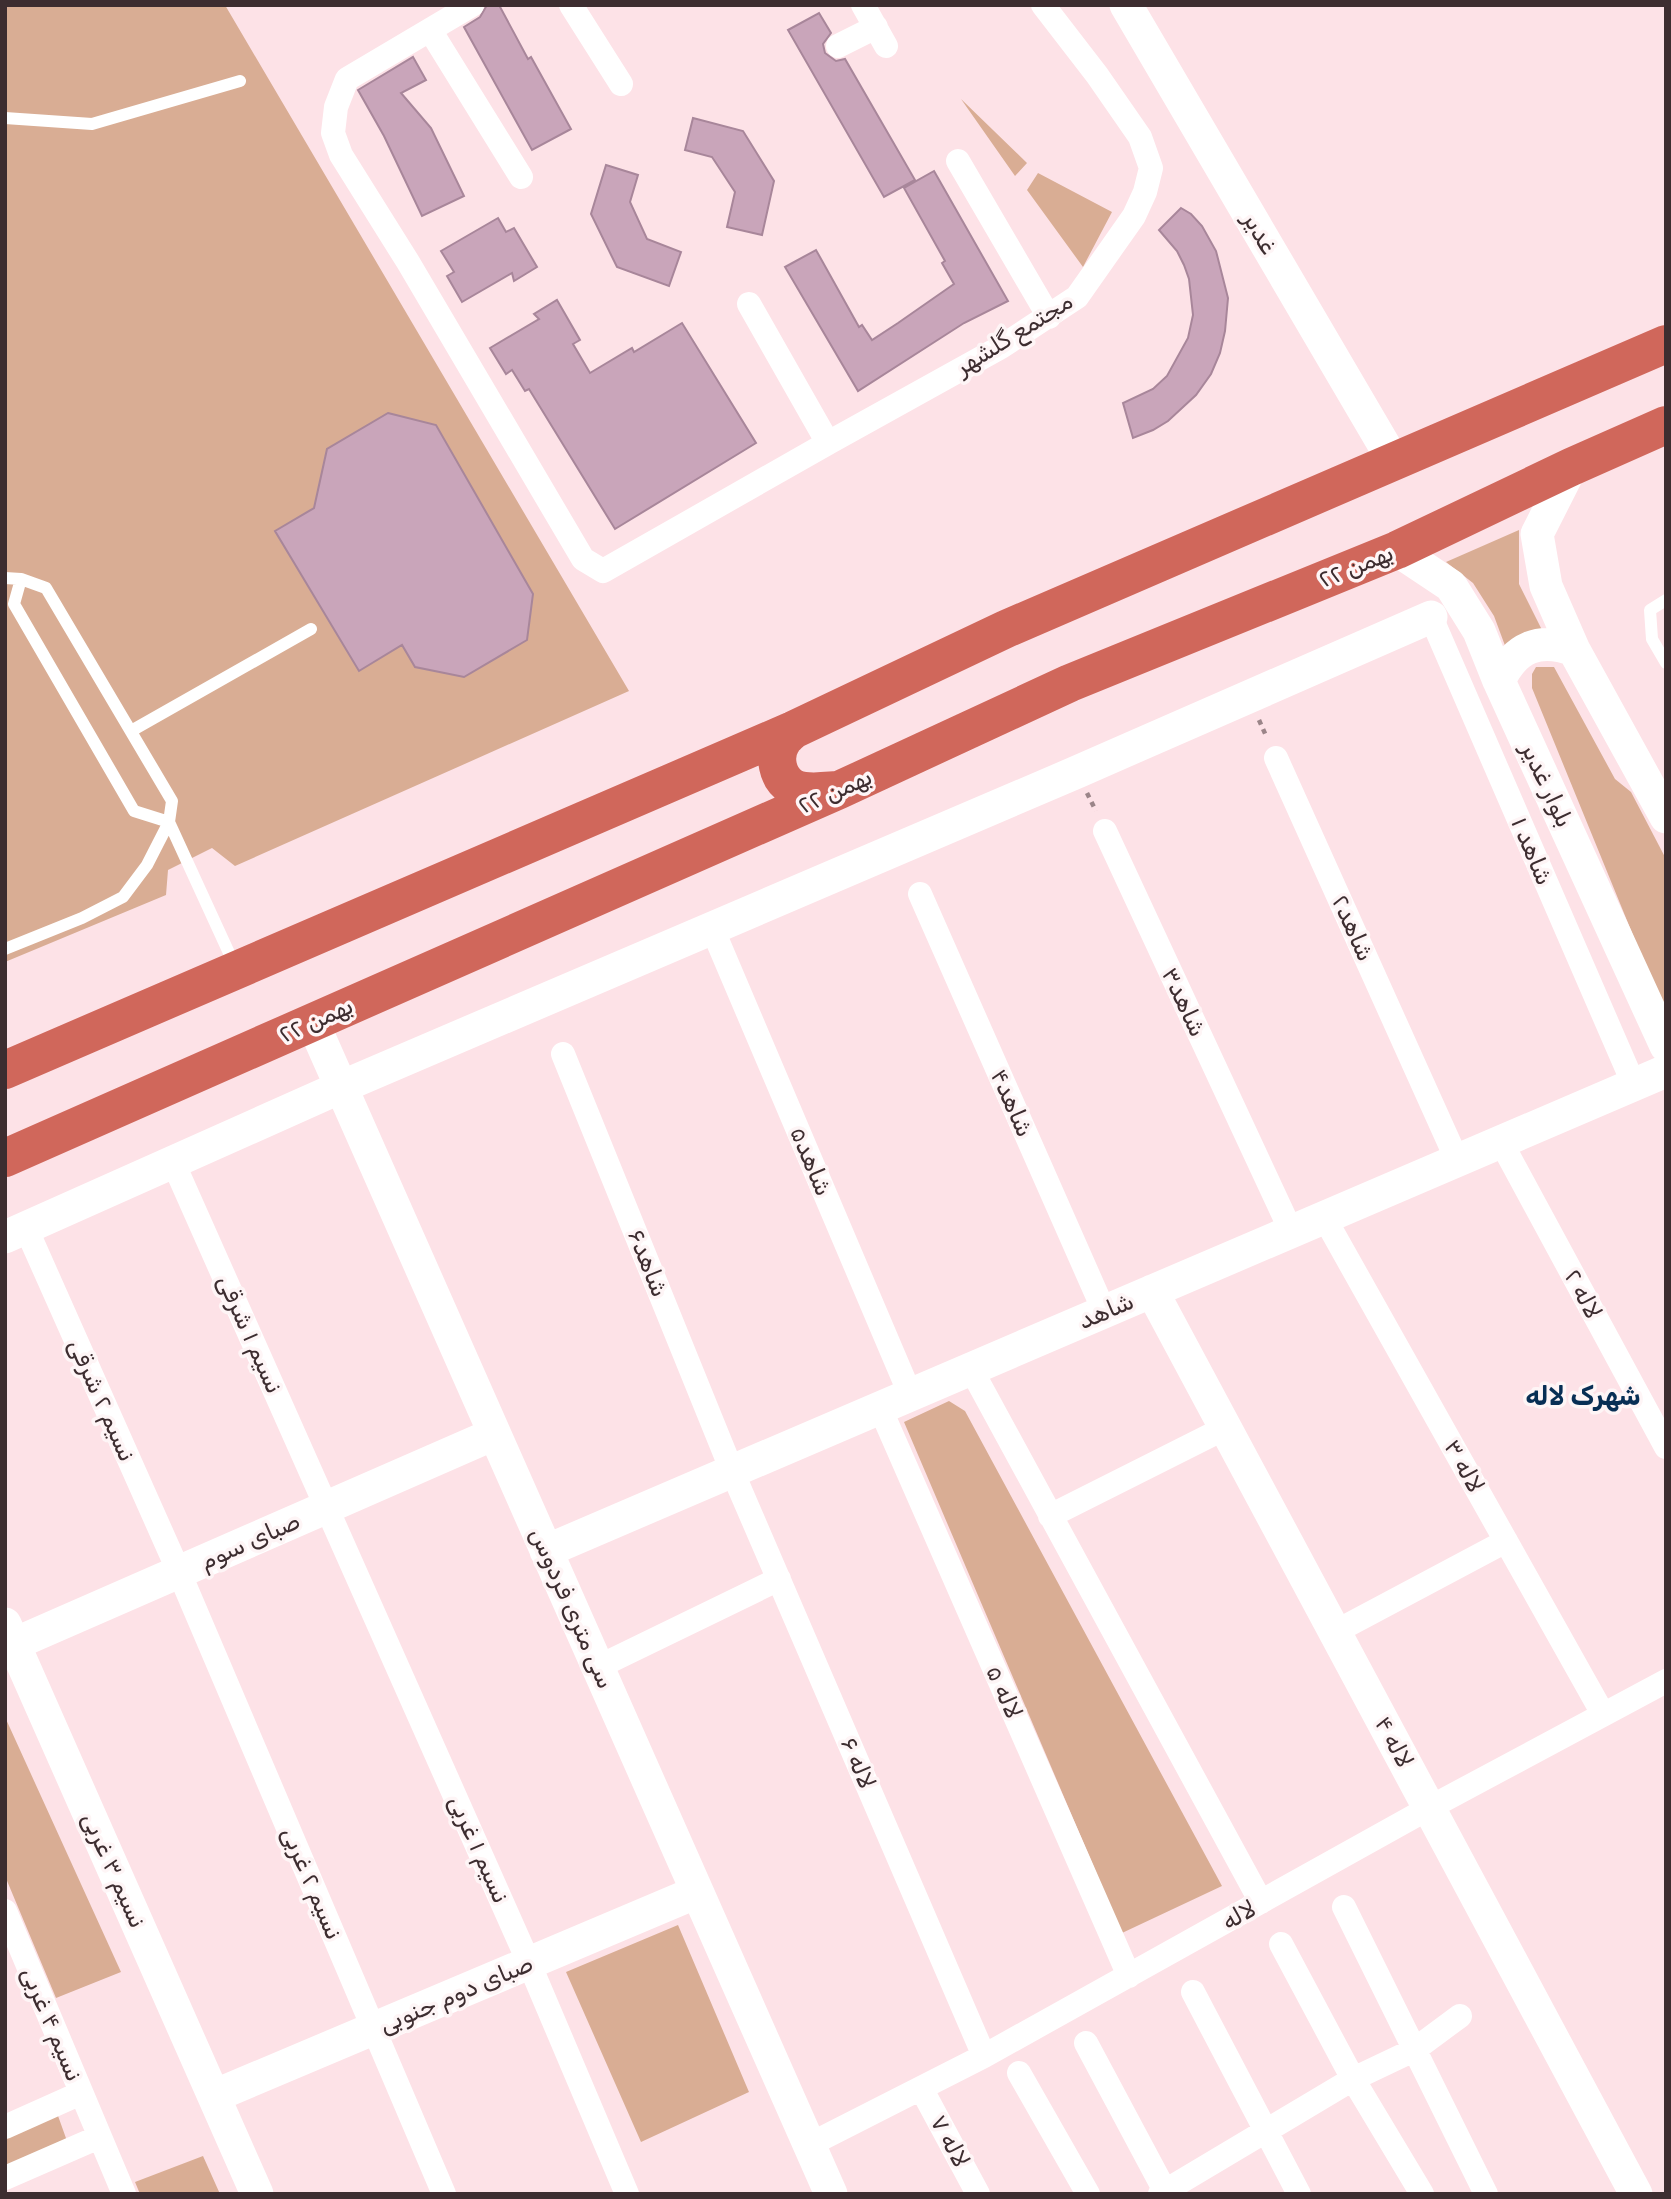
<svg xmlns="http://www.w3.org/2000/svg" width="1671" height="2199" font-family="Rubik,'Noto Naskh Arabic',sans-serif">
	<rect width="100%" height="100%" fill="#fde2e7"/>
	<path fill="#d9ad94" d="M5,5H225L629,691L235,866L212,848L168,870L166,895L5,962Z
		M961,99L1027,163L1015,176Z
		M1038,173L1112,212L1083,267L1027,190Z
		M1519,530V584L1546,638L1507,651L1494,616L1473,583L1446,562Z
		M1536,667H1554L1615,779L1631,792L1666,859V1016L1532,688V674Z
		M949,1401L965,1411L1222,1886L1122,1933L904,1422Z
		M5,1717L121,1972L56,1998L5,1876Z
		M678,1925L749,2092L641,2142L566,1972Z
		M57,2113L67,2141L5,2168V2137Z
		M203,2156L220,2194H140L135,2182Z"/>
	<path fill="#c9a5ba" stroke="#a8869a" stroke-width="2" d="M487,5H499L528,59L531,57L571,129L532,150L464,27L480,17Z
		M819,13L831,33L823,44L825,53L836,61L845,59L915,180L884,197L788,30Z
		M413,57L426,80L401,93L431,128L464,196L422,216L384,136L358,90Z
		M693,118L743,131L774,181L762,235L727,227L735,192L712,157L685,150Z
		M606,165L638,175L630,202L647,239L681,252L669,286L617,267L591,214Z
		M934,171L1008,301L964,323L858,391L785,267L816,250L859,327L862,325L872,340L898,323L954,284L942,263L945,261L904,188Z
		M1181,208L1191,214L1202,226L1216,251L1228,298L1225,331L1220,353L1211,374L1196,395L1168,421L1153,430L1133,438L1123,403L1153,389L1167,376L1188,338L1193,315L1189,279L1184,265L1177,251L1159,230Z
		M498,218L506,232L514,228L537,267L514,281L512,273L462,302L447,276L454,272L441,251Z
		M557,300L580,340L573,344L590,373L632,348L634,352L682,323L756,443L615,529L529,389L525,391L512,370L506,374L490,348L539,319L534,314Z
		M388,413L436,425L533,594L527,640L464,677L415,667L402,645L359,671L275,531L314,508L327,449Z"/>
	<g fill="none" stroke-linecap="round" stroke-linejoin="round">
		<path stroke="#9b8589" stroke-width="4.5" stroke-dasharray="5 5" stroke-linecap="butt" d="M1259,720L1267,738
			M1087,793L1096,811"/>
		<path stroke="#fff" stroke-width="12" d="M5,118L92,124L240,81
			M5,578L21,579L46,588L172,801L169,822L235,966
			M21,579L14,604L134,811L169,822
			M1666,600L1650,610L1652,639L1666,663
			M131,731L311,629
			M5,949L82,918L123,897L147,865L169,822"/>
		<path stroke="#fff" stroke-width="24" d="M472,5L347,79L336,107L333,133L341,155L408,262L583,559L603,571L828,443
			M571,5L621,84
			M863,5L886,46
			M430,30L521,177
			M838,46L876,27
			M958,161L1049,317
			M749,304L828,443L1001,347L1077,297L1134,216L1145,192L1151,168L1140,137L1097,75L1043,5
			M1431,617L1634,1085
			M1276,758L1457,1160
			M1105,831L1291,1231
			M920,894L1104,1311
			M712,928L910,1394
			M563,1054L732,1471L984,2056
			M1501,1142L1666,1447
			M173,1162L529,1963L627,2194
			M1324,1217L1603,1714
			M26,1228L179,1572L444,2194
			M971,1369L1261,1902
			M880,1408L1129,1976
			M1050,1516L1225,1428
			M1335,1632L1506,1541
			M598,1667L779,1579
			M1344,1907L1486,2194
			M5,1911L124,2194
			M1281,1944L1353,2079L1422,2194
			M1193,1992L1299,2194
			M1086,2043L1165,2191
			M1019,2073L1088,2194
			M921,2088L978,2194
			M5,2127L81,2093
			M809,2145L984,2056L1429,1808L1666,1681
			M5,2178L99,2137
			M1160,2194L1353,2079L1414,2050L1460,2016"/>
		<path stroke="#fff" stroke-width="33" d="M1126,5L1394,462
			M1571,467L1537,534L1546,586L1574,650L1666,817
			M1397,550L1451,586L1479,631L1499,681L1666,1046
			M1499,681C1515,647 1539,637 1574,650
			M312,1021L831,2194
			M5,1237L341,1087L1077,772L1431,617
			M1152,1291L1636,2194
			M546,1551L1666,1071
			M5,1624L257,2194
			M5,1648L494,1434
			M214,2096L697,1892"/>
		<path stroke="#d0675b" stroke-width="38" d="M793,730C790,733 784,738 782,742C773,756 777,778 792,787C804,794 823,791 837,790
			M5,1070L793,730L1006,629L1666,344
			M5,1158L839,790L1070,683L1397,550L1571,467L1666,425"/>
	</g>
	<g text-anchor="middle" stroke-width="7" stroke-linejoin="round" paint-order="stroke">
		<g font-size="24" fill="#3d2d30" stroke="#fef5f6">
			<text transform="translate(1260 233) rotate(60)" y="8">غدیر</text>
			<text transform="translate(1014 334) rotate(-32)" y="8">مجتمع گلشهر</text>
			<text transform="translate(1356 566) rotate(-22)" y="8">۲۲ بهمن</text>
			<text transform="translate(1547 785) rotate(65)" y="8">بلوار غدیر</text>
			<text transform="translate(835 791) rotate(-24)" y="8">۲۲ بهمن</text>
			<text transform="translate(1532 851) rotate(67)" y="8">شاهد ۱</text>
			<text transform="translate(1353 928) rotate(66)" y="8">شاهد۲</text>
			<text transform="translate(1184 1002) rotate(65)" y="8">شاهد۳</text>
			<text transform="translate(316 1020) rotate(-24)" y="8">۲۲ بهمن</text>
			<text transform="translate(1012 1103) rotate(66)" y="8">شاهد۴</text>
			<text transform="translate(811 1161) rotate(67)" y="8">شاهد۵</text>
			<text transform="translate(648 1263) rotate(68)" y="8">شاهد۶</text>
			<text transform="translate(1583 1294) rotate(62)" y="8">لاله ۲</text>
			<text transform="translate(1106 1311) rotate(-23)" y="8">شاهد</text>
			<text transform="translate(250 1334) rotate(66)" y="8">نسیم ۱ شرقی</text>
			<text transform="translate(102 1400) rotate(66)" y="8">نسیم ۲ شرقی</text>
			<text transform="translate(1464 1466) rotate(61)" y="8">لاله ۳</text>
			<text transform="translate(250 1541) rotate(-24)" y="8">صبای سوم</text>
			<text transform="translate(572 1608) rotate(66)" y="8">سی متری فردوس</text>
			<text transform="translate(1004 1692) rotate(66)" y="8">لاله ۵</text>
			<text transform="translate(1394 1742) rotate(62)" y="8">لاله ۴</text>
			<text transform="translate(858 1763) rotate(67)" y="8">لاله ۶</text>
			<text transform="translate(479 1849) rotate(66)" y="8">نسیم ۱ غربی</text>
			<text transform="translate(114 1870) rotate(66)" y="8">نسیم ۳ غربی</text>
			<text transform="translate(312 1883) rotate(67)" y="8">نسیم ۲ غربی</text>
			<text transform="translate(1239 1915) rotate(-29)" y="8">لاله</text>
			<text transform="translate(456 1994) rotate(-23)" y="8">صبای دوم جنوبی</text>
			<text transform="translate(52 2024) rotate(67)" y="8">نسیم ۴ غربی</text>
			<text transform="translate(950 2141) rotate(62)" y="8">لاله ۷</text>
		</g>
		<g font-size="26" font-weight="bold" fill="#082f55" stroke="#fef5f6">
			<text x="1583" y="1405">شهرک لاله</text>
		</g>
	</g>
	<rect width="1671" height="2199" fill="none" stroke="#3d2d30" stroke-width="14"/>
</svg>
